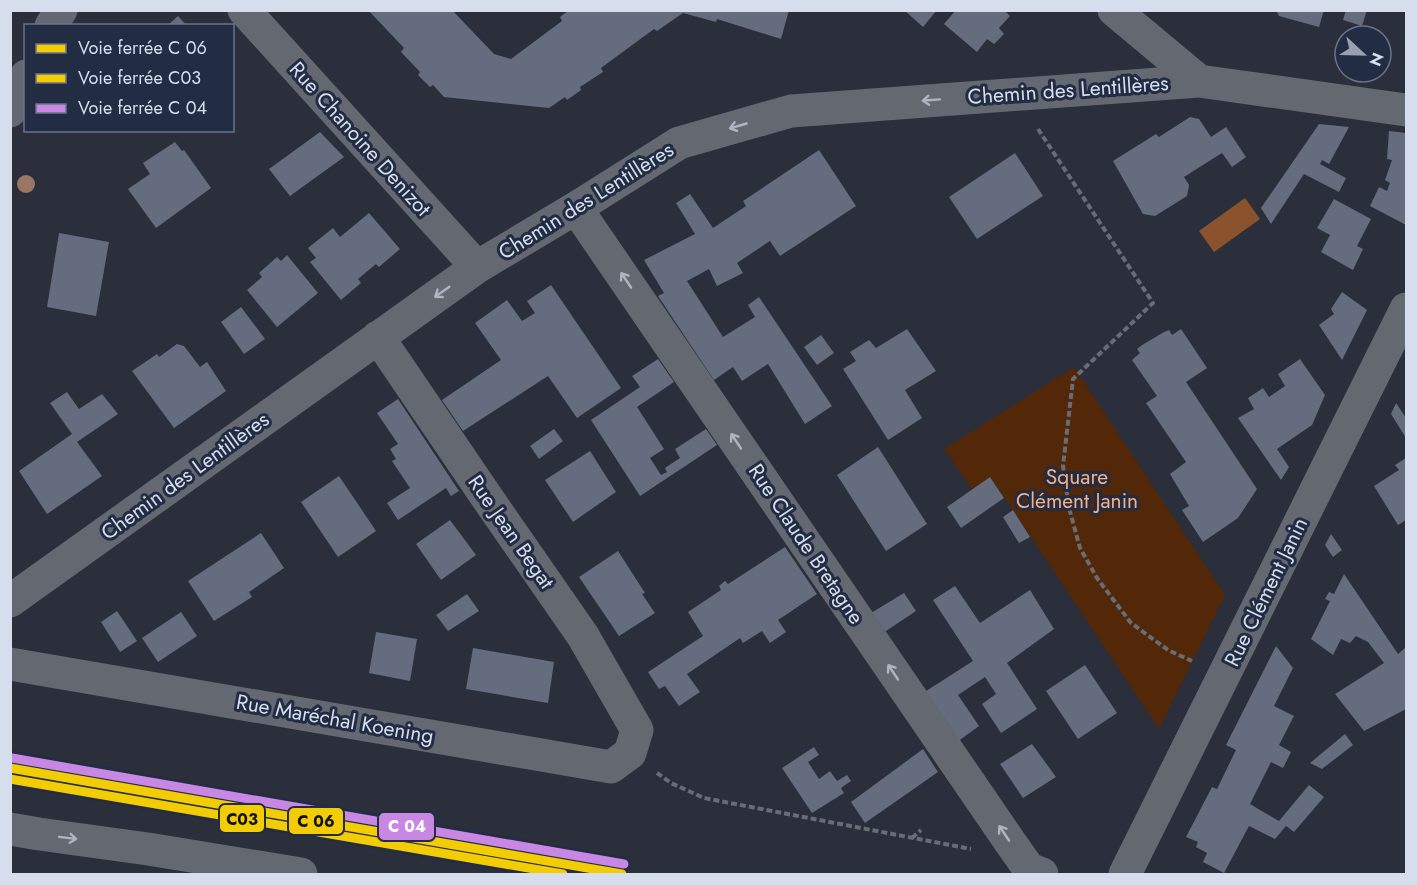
<svg xmlns="http://www.w3.org/2000/svg" width="1417" height="885" font-family="Jost,sans-serif">
	<rect width="100%" height="100%" fill="#2a2f3b"/>
	<path fill="#522808" d="M1074,367L1225,595L1159,729L991,477L972,489L944,449Z"/>
	<path fill="#8a532e" d="M1245,198L1260,219L1214,252L1199,231Z"/>
	<path fill="#646c7d" d="M368,10H452L494,54L511,59L562,21L560,17L569,10H789L781,39L717,19L716,22L683,13L657,31L654,29L601,68L603,72L580,87L581,90L567,100L565,97L549,108L444,97L433,85L430,87L418,75L420,72L401,52L404,48Z
		M904,10H937L923,27Z
		M956,10H1004L1010,16L999,28L1004,34L994,44L987,39L977,52L944,24Z
		M1276,10H1324L1319,27L1279,16Z
		M1346,10H1367L1362,26L1343,20Z
		M178,16L187,26H167Z
		M1190,117L1199,119L1211,137L1226,127L1246,157L1232,167L1222,153L1184,177L1189,185L1187,196L1155,216L1143,214L1113,161L1156,134L1159,137Z
		M1319,124L1349,127L1329,164L1322,160L1320,164L1346,178L1339,192L1304,174L1271,224L1261,208Z
		M1389,131L1406,133V225L1370,206L1379,187L1387,191L1390,183L1385,180L1392,160L1387,159Z
		M320,132L344,157L290,196L269,169Z
		M175,142L182,151L184,150L211,188L156,228L128,189L150,174L143,163Z
		M819,150L856,206L780,256L770,241L737,263L743,273L717,286L709,269L687,281L723,337L755,317L748,305L759,297L832,406L805,424L768,364L742,381L733,367L714,380L658,296L664,293L644,260L695,234L676,203L690,194L713,228L746,206L743,201Z
		M1015,153L1043,196L977,239L949,197Z
		M1334,199L1371,219L1357,246L1363,249L1353,270L1321,252L1330,235L1317,228Z
		M369,213L400,249L379,267L376,264L358,279L361,283L341,300L310,262L316,258L308,248L333,228L340,237Z
		M59,233L109,242L96,316L47,307Z
		M287,255L318,293L277,327L247,290L262,277L259,273L277,257L281,261Z
		M551,285L621,388L577,418L548,376L463,431L442,400L501,360L475,323L507,300L522,321L535,313L527,301Z
		M1342,292L1367,310L1342,360L1319,325L1334,314L1331,309Z
		M241,307L265,339L244,354L221,322Z
		M907,329L936,371L905,390L922,418L888,440L843,369L856,361L850,352L869,340L876,348Z
		M1181,329L1207,368L1186,382L1257,489L1238,518L1203,542L1182,510L1189,506L1170,474L1186,462L1146,403L1157,396L1132,360L1140,353L1137,349L1142,345L1164,332L1169,330L1172,335Z
		M821,335L834,353L817,365L804,347Z
		M177,344L184,346L200,367L207,362L226,391L174,428L132,371L157,354L159,357Z
		M658,359L674,382L637,407L664,449L650,458L661,475L667,472L665,468L680,458L675,449L706,429L717,445L640,496L591,420L640,387L632,376Z
		M1300,359L1325,395L1312,425L1277,449L1289,467L1281,480L1238,418L1254,409L1248,398L1263,388L1269,397L1285,386L1278,374Z
		M67,392L79,409L102,394L118,414L77,442L102,476L47,514L19,471L72,434L50,403Z
		M398,399L459,491L451,496L446,488L398,520L387,503L410,488L392,461L396,459L390,449L398,444L377,413Z
		M1396,403L1406,418V438L1391,414Z
		M554,429L563,441L539,459L530,446Z
		M878,447L927,524L886,551L837,475Z
		M590,451L616,492L573,522L545,480Z
		M1406,458V520L1398,525L1374,486L1399,470L1395,465Z
		M339,476L376,531L338,557L301,502Z
		M990,477L1004,498L961,528L947,507Z
		M1013,510L1030,537L1019,543L1003,517Z
		M450,520L476,555L441,580L416,544Z
		M261,533L284,568L249,592L252,597L214,621L188,581Z
		M1331,534L1342,550L1333,557L1325,545Z
		M785,547L817,594L778,620L786,632L770,643L762,631L743,643L740,638L687,674L700,692L679,706L665,686L659,689L648,672L703,636L688,612L721,590L719,586L725,581L728,584Z
		M618,551L645,593L642,594L655,613L619,636L579,577Z
		M1344,574L1398,654L1406,647V709L1364,731L1335,694L1384,663L1368,642L1356,636L1350,643L1341,639L1333,655L1311,639L1330,601L1325,599L1329,592L1334,594Z
		M955,586L980,623L1030,590L1054,629L1007,663L1037,709L1001,733L982,704L996,694L985,677L958,695L979,726L957,742L923,693L973,661L933,600Z
		M904,593L916,611L883,633L871,613Z
		M467,594L479,611L448,631L436,615Z
		M117,611L137,641L120,652L101,622Z
		M181,612L197,636L158,662L142,638Z
		M376,632L417,639L410,681L369,673Z
		M1276,646L1293,668L1274,706L1294,716L1279,745L1291,752L1283,768L1271,762L1250,804L1279,821L1309,785L1324,797L1294,832L1286,826L1275,839L1249,826L1224,873L1203,862L1207,853L1196,847L1198,842L1186,837L1212,787L1217,789L1236,750L1226,745Z
		M473,648L554,662L548,703L466,689Z
		M1085,665L1117,713L1078,739L1046,691Z
		M1345,734L1353,745L1322,769L1310,763Z
		M1032,744L1056,777L1023,798L1000,764Z
		M814,747L819,755L808,762L819,779L830,771L837,781L847,775L851,781L841,788L844,793L812,813L782,768Z
		M923,749L938,772L865,823L851,802Z"/>
	<g fill="none" stroke-linecap="round" stroke-linejoin="round">
		<path stroke="#676c75" stroke-width="4" stroke-dasharray="6 3" stroke-linecap="butt" d="M1038,129L1153,303L1073,379L1063,466L1069,508L1080,548L1097,578L1131,623L1168,650L1192,661
			M657,773L671,783L704,798L971,849
			M912,838L921,830"/>
		<path stroke="#646871" stroke-width="33" d="M244,10L477,267
			M1114,10L1199,81
			M576,208L1010,842L1029,869L1042,874
			M10,601L477,267L576,208L679,143L791,111L1199,81L1406,110
			M10,664L611,767L630,753L637,730L583,636L488,499L378,337
			M10,829L39,834L148,849L301,874"/>
		<path stroke="#646871" stroke-width="33" d="M1125,874L1406,309"/>
		<path stroke="#646871" stroke-width="33" d="M51,26L61,10
			M10,111L26,76"/>
		<g stroke="#222c43" stroke-width="14">
			<path id="rail-1" d="M10,768L622,874"/>
		</g>
		<g stroke="#222c43" stroke-width="14">
			<path id="rail-2" d="M10,779L563,874"/>
		</g>
		<g stroke="#222c43" stroke-width="14">
			<path id="rail-3" d="M12,758L624,864"/>
		</g>
		<use href="#rail-1" stroke="#f2cc05" stroke-width="9"/>
		<use href="#rail-2" stroke="#f2cc05" stroke-width="9"/>
		<use href="#rail-3" stroke="#c787e3" stroke-width="9"/>
	</g>
	<circle fill="#9b7663" cx="26" cy="184" r="9"/>
	<defs><path id="oneway-shaft" d="M-6 0H5M1.5-3L5.5 0L1.5 3" fill="none" stroke-width="1.6" stroke-linecap="round" stroke-linejoin="round" transform="scale(1.5)"/></defs>
	<g stroke="#aeb4c2">
		<use href="#oneway-shaft" transform="translate(931 100) rotate(176)"/>
		<use href="#oneway-shaft" transform="translate(738 126) rotate(164)"/>
		<use href="#oneway-shaft" transform="translate(626 280) rotate(-124)"/>
		<use href="#oneway-shaft" transform="translate(442 292) rotate(145)"/>
		<use href="#oneway-shaft" transform="translate(736 441) rotate(-124)"/>
		<use href="#oneway-shaft" transform="translate(893 672) rotate(-124)"/>
		<use href="#oneway-shaft" transform="translate(1004 833) rotate(-124)"/>
		<use href="#oneway-shaft" transform="translate(68 838) rotate(7)"/>
	</g>
	<g text-anchor="middle" stroke-width="6" stroke-linejoin="round" paint-order="stroke">
		<g font-size="21" fill="#d6dded" stroke="#222c43">
			<text transform="translate(1068 90) rotate(-4)" y="7">Chemin des Lentillères</text>
			<text transform="translate(360 139) rotate(48)" y="7">Rue Chanoine Denizot</text>
			<text transform="translate(586 201) rotate(-32)" y="7">Chemin des Lentillères</text>
			<text transform="translate(185 476) rotate(-36)" y="7">Chemin des Lentillères</text>
			<text transform="translate(511 532) rotate(55)" y="7">Rue Jean Begat</text>
			<text transform="translate(806 544) rotate(56)" y="7">Rue Claude Bretagne</text>
			<text transform="translate(1266 592) rotate(-64)" y="7">Rue Clément Janin</text>
			<text transform="translate(335 719) rotate(10)" y="7">Rue Maréchal Koening</text>
		</g>
		<g font-size="21" fill="#f7b083" stroke="#222c43">
			<text x="1077" y="484">Square<tspan x="1077" dy="24">Clément Janin</tspan></text>
		</g>
	</g>
	<g stroke="#222c43" stroke-width="2">
		<rect x="219" y="804" width="46" height="29" rx="6" fill="#f2cc05"/>
		<rect x="288" y="807" width="56" height="28" rx="6" fill="#f2cc05"/>
		<rect x="378" y="812" width="57" height="29" rx="6" fill="#c787e3"/>
	</g>
	<g font-size="16" text-anchor="middle" font-weight="bold" fill="#fff">
		<text x="407" y="832">C 04</text>
	</g>
	<g font-size="16" text-anchor="middle" font-weight="bold" fill="#111">
		<text x="242" y="825">C03</text>
		<text x="316" y="827">C 06</text>
	</g>
	<rect width="1417" height="885" fill="none" stroke="#d6dded" stroke-width="24"/>
	<rect x="24" y="24" width="210" height="108" fill="#222c43" stroke="#6a7387" stroke-width="1.5"/>
	<rect x="36" y="44" width="30" height="9" fill="#f2cc05" stroke="#6a7387" stroke-width="1.5"/>
	<text x="78" y="54" font-size="18" fill="#d6dded">Voie ferrée C 06</text>
	<rect x="36" y="74" width="30" height="9" fill="#f2cc05" stroke="#6a7387" stroke-width="1.5"/>
	<text x="78" y="84" font-size="18" fill="#d6dded">Voie ferrée C03</text>
	<rect x="36" y="104" width="30" height="9" fill="#c787e3" stroke="#6a7387" stroke-width="1.5"/>
	<text x="78" y="114" font-size="18" fill="#d6dded">Voie ferrée C 04</text>
	<g transform="translate(1363 54) rotate(112)"><circle r="28" fill="#222c43" stroke="#6a7387" stroke-width="1.5"/>
	<path d="M0-4.5L10 22L0 15L-10 22Z" fill="#9aa0af"/>
	<text y="-9" font-size="16" font-weight="bold" text-anchor="middle" fill="#d6dded">N</text>
	</g>
</svg>
